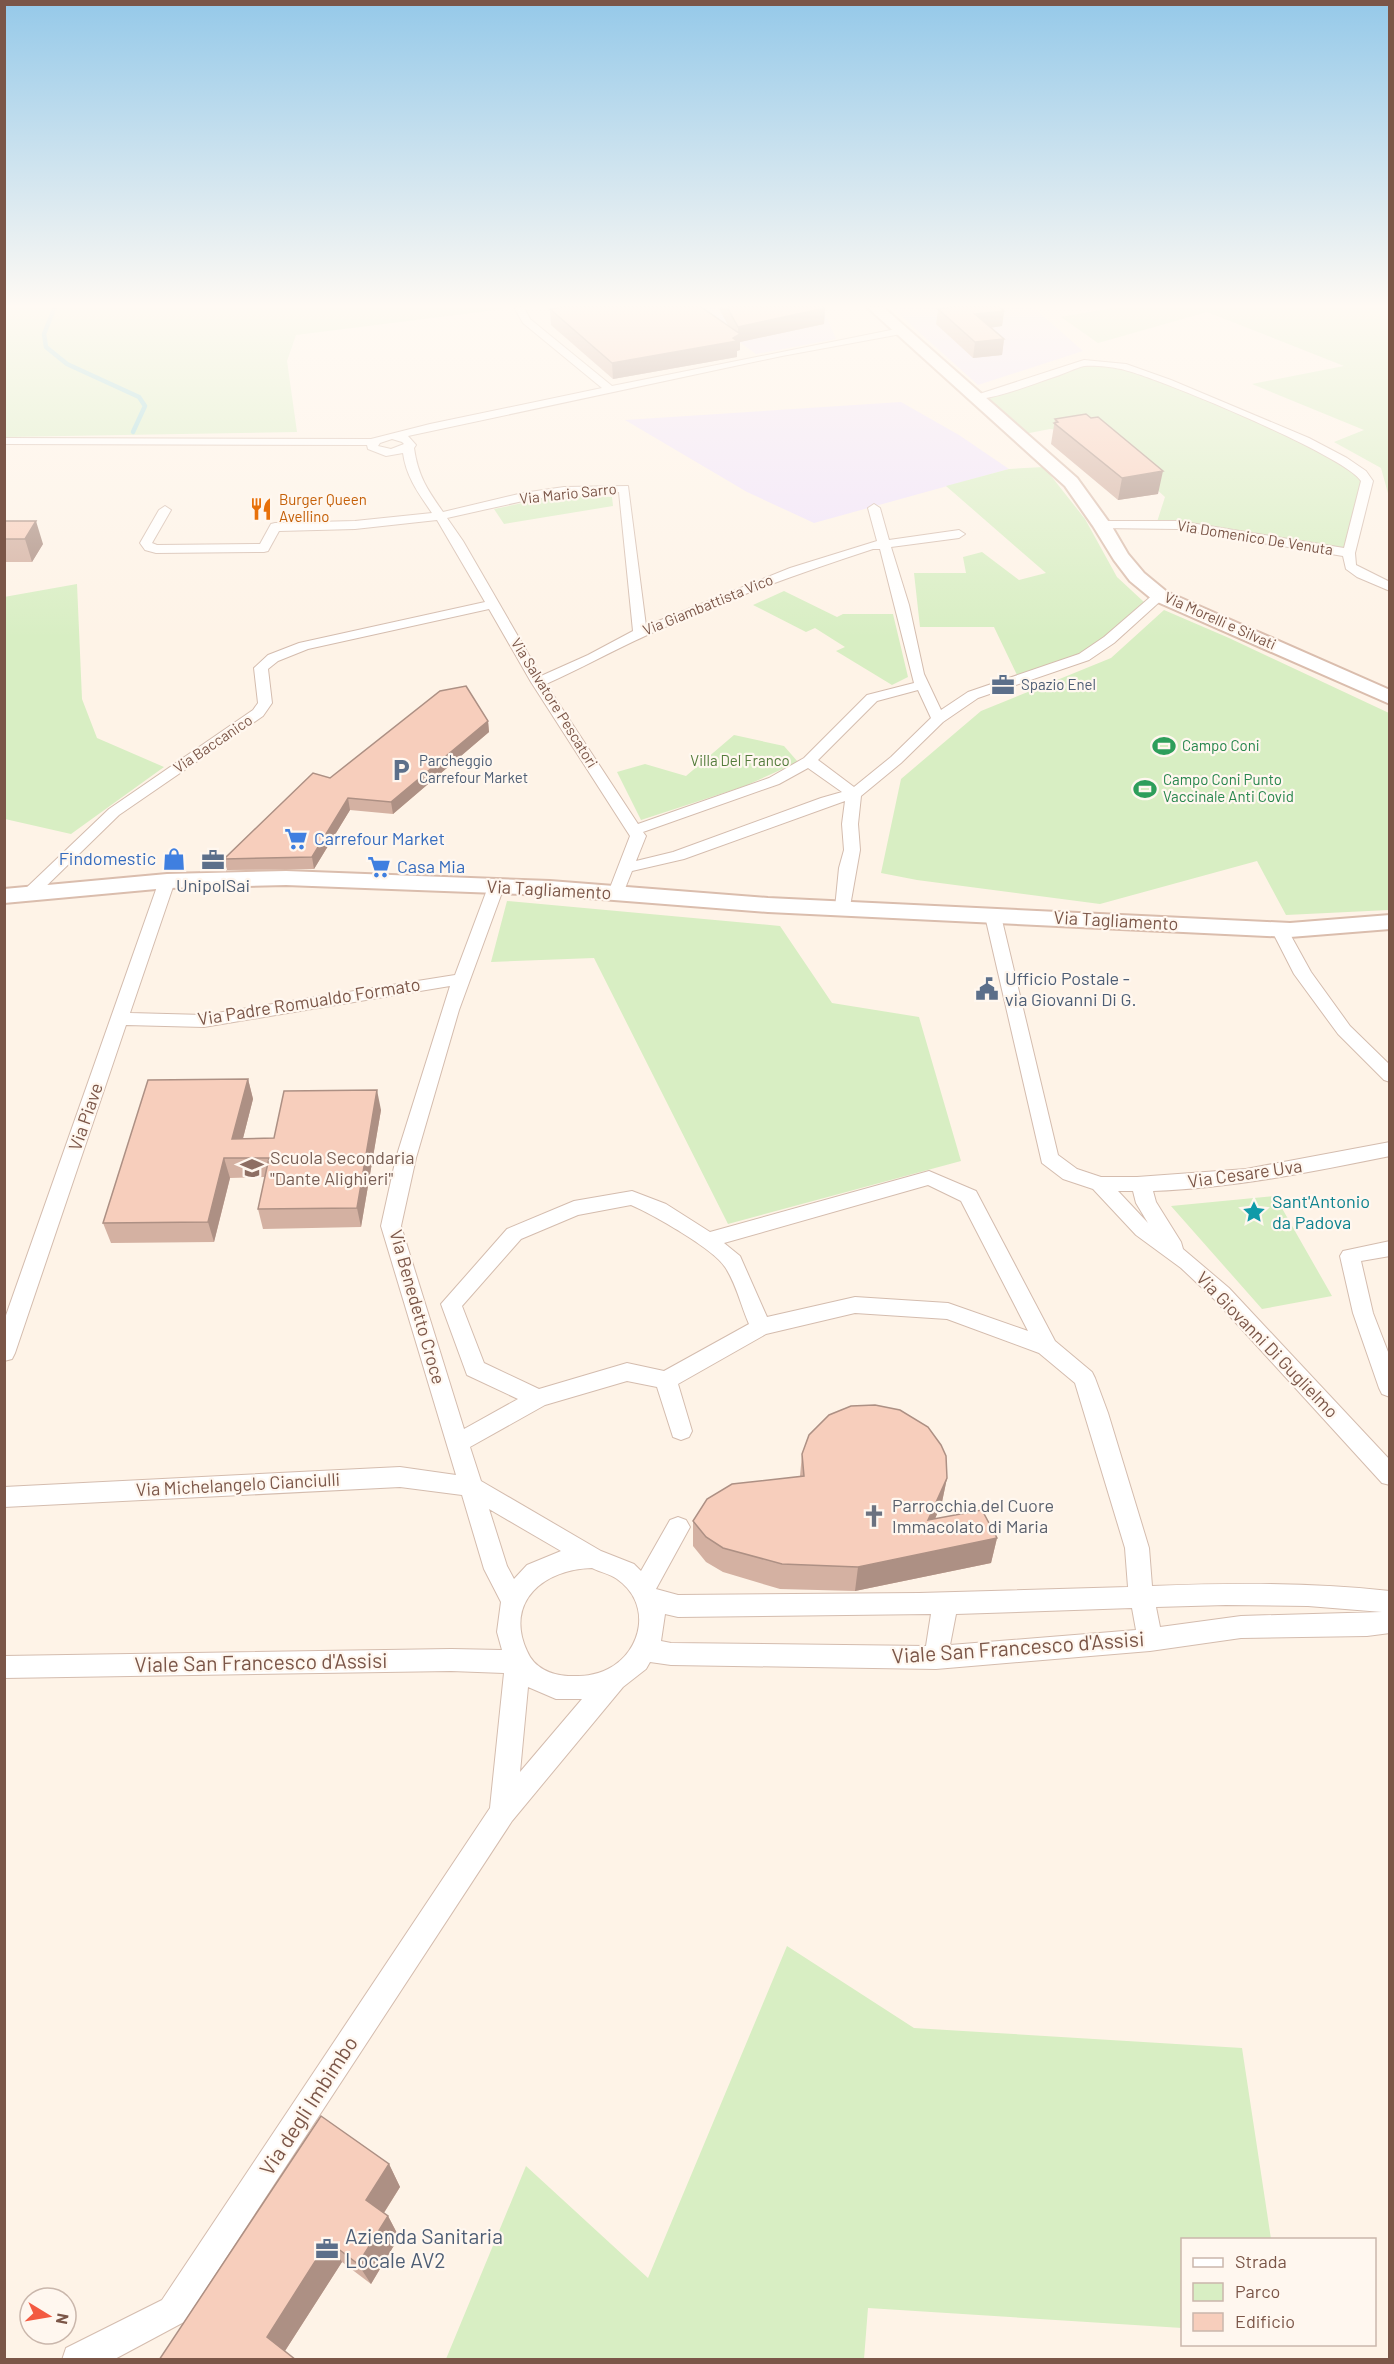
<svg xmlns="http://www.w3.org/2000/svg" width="1394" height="2364" font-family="Barlow,sans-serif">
	<rect width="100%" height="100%" fill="#fef3e7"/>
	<path fill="#f0e3fb" d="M691,307H822L836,339L756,354Z
		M891,307H1033L1083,351L978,385Z
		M901,402L959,435L1009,469L814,523L747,492L625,420Z"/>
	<path fill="#d8eec3" d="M5,307H503L504,309L296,335L287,361L297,432L5,437Z
		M1117,307H1389V497L1381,468L1334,442L1364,430L1252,384L1344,366L1207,312L1098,343L1061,317Z
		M1084,363L1122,366L1305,440L1367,481L1349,553L1156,525L1165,497L1097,435L1050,429L1019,435L975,397Z
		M1044,467L1085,519L1117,577L1144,602L1122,623L1079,656L1017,675L994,627H920L914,573H966L963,557L982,552L1019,580L1046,573L946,486L1009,469Z
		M561,495L612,497L613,506L504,524L494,509Z
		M77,584L82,699L97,738L164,767L71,834L5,819L4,597Z
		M784,591L837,617L843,614H893L908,677L892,685L836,651L845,647L815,628L806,632L753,605Z
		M1164,610L1229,638L1389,713V910L1286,915L1257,861L1100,904L917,880L881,873L901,779L981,711L1111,658Z
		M734,735L784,746L798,762L745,786L641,820L617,772L645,764L686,776Z
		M507,901L780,926L832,1003L919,1017L961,1161L728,1224L594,958L491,962Z
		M1275,1196L1332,1296L1262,1309L1171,1206Z
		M787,1946L914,2028L1242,2048L1271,2239L1182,2240V2328L868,2308L864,2359H446L526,2166L648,2278Z"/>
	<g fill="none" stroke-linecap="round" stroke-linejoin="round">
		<path stroke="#9ed9dd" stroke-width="4.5" d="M55,307L44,334L46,347L67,364L139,397L145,406L133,432"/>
		<g stroke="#d4bcae" stroke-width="2">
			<path id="street" d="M514,307H524L530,319L612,386L901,328L906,331L901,334L782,356L408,436L416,445L414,448C418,476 427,489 443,512L523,493L564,487L628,486L646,626L790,568L877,541L868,508L874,504L880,508L889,540L959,530L965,534L959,538L891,547L909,605L924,674L941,710L968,692L1079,654L1104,637L1155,593L1160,592L1166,596L1114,643L1089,660L978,698L943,722L901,763L861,796L858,824L860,850L849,912L843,913L835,908L839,868L844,850L842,824L845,801L684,859L632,871L622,896H610L608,893L630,836L531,682L489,609L308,649L278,661L268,669L272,703L263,716L119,815L35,897H23L21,894L23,891L109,809L253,710L258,703L254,668L268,655L299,643L485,602L437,520L355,529L279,531L268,551L264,552L156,553L145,550L140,543L159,510L165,506L171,510L152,543L157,545L260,544L271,524L275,523L355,521L432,513C419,494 406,477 403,453L386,456L368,449L367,445L4,444V438L371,439L430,424L602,388L523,323ZM392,439L402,442L404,444L391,449L378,446L380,443ZM619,492L633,631L588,655L541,676L463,541L447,518L523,501L564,495ZM873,549H880L914,683L867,695L804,758L769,778L638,824L546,684C580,669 612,651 645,636C719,602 796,574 873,549ZM918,690L931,718L891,757L854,787L818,760L877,701ZM808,768L842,792L821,798L673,852L636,861L646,836L643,832L779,784Z
				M1084,360L1126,364L1171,380L1309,438L1347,458L1366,471L1373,481L1355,553L1356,565L1390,582V591L1357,577L1346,569L1343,556L1178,529L1098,528L1096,525L1102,521H1178L1344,548L1361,481C1346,456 1157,377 1121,369C1111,367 1095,365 1084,366C1075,368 1064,374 1054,377C1028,386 1003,396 975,400L970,397Z
				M167,876L175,881L130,1013L204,1015L455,975L488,887L496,882L504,887L459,1010L416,1158L401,1226L464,1429L518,1399L467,1375L441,1304L507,1229L574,1201L632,1191L666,1204L710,1232L929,1171L976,1191L1055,1341L1092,1372L1095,1378L1108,1413L1149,1548L1152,1586C1232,1583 1310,1582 1390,1591V1633L1367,1636L1241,1638L1150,1651L936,1669L671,1665L650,1662L646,1669L623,1687L512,1821L184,2322L113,2360H62L66,2348L162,2300L490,1808L504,1673L451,1671L4,1678V1656L451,1649L502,1650L497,1632L501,1602L484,1569L462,1495L400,1487L4,1507V1487L400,1467L456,1475L381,1226L396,1158L450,986L204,1027L126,1025L15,1353L12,1359L4,1361V1321L159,881ZM928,1185L961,1201L1028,1331L948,1303L855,1297L767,1317L740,1256L724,1243ZM631,1205C652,1214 714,1249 725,1267C736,1283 741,1306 749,1324L664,1371L627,1363L539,1389L484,1363L462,1306L521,1239L578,1215ZM855,1313L947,1319L1039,1353L1075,1383L1125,1548L1128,1587L919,1593L678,1595L656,1589L690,1527L686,1520L678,1517L670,1520L641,1571L634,1564L601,1551L481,1481L470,1447L545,1405L627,1381L657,1387L673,1437L681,1440L689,1437L692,1431L678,1384L766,1334ZM489,1509L561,1551L527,1565L514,1579L507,1566ZM592,1568C600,1572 610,1574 617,1579C652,1603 643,1651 608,1669C595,1676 582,1676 568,1676C551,1675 534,1668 527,1651C504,1601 545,1569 592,1568ZM1226,1605L1308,1606L1382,1612L1241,1616L1160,1627L1156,1607ZM1132,1608L1136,1630L950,1645L956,1614ZM665,1614L678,1617L931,1614L926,1646L671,1643L661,1641ZM528,1687L556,1699H582L520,1772Z
				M993,911L1001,916L1058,1155L1077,1169L1101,1177H1137L1246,1169L1390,1142V1156C1311,1172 1233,1188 1153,1191L1156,1202L1181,1242L1183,1249L1229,1288L1390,1460V1485L1382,1483L1215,1300L1181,1268L1136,1235L1093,1189L1063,1179L1042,1163L985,916ZM1118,1191H1133L1136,1203L1148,1223Z
				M1279,924L1285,925L1311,972L1350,1026L1390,1065V1082L1384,1080L1338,1034L1294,974L1271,929L1273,925Z
				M1390,1241V1256L1361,1261L1373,1313L1390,1357V1397L1382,1394L1379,1388L1353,1313L1340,1256L1343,1251Z"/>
		</g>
		<g stroke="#dabdad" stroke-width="4">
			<path id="secondary" d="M867,307H883L1077,478L1111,525L1128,554L1144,573L1167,592L1390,690V704L1153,600L1130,581L1114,560L1093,526L1065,486Z
				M286,871L550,881L768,898L1290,923L1390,915V929L1290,937L768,912L550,895L286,885L167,888L4,903V889L167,874Z"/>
		</g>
		<use href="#street" fill="#fff" fill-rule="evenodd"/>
		<use href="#secondary" fill="#fff" fill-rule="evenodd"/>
	</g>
	<path fill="#d4b1a2" d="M718,307H824L825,308L824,324L740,342V350L737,351V357L613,379L551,325L550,309L729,327Z
		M935,307H1000L1004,311L1002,326L990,328L1004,339L1002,355L973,358L936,324L938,310Z
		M1055,419L1158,494L1118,500L1051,444Z
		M4,521L43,544L32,562H4Z
		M488,721L489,732L393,814L350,810L314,869L227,870L224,859L330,778Z
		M248,1079L253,1099L243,1138H274L381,1110L361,1227L263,1229L258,1209L265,1177L230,1178L214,1242L111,1243L103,1223Z
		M802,1454L947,1478L942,1502L935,1519L997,1538L991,1563L855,1591L780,1589L723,1572L706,1562L693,1546V1521L800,1476Z
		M389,2164L400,2187L384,2213L388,2216L399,2237L371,2284L342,2262L285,2351L159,2360Z"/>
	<path fill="#ad9084" d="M825,308L824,324L740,342V350L737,351V357L613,379L612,363L733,338L738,335V327Z
		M1004,311L1002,326L973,330L975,314Z
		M1004,339L1002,355L973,358L975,342Z
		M1163,471L1158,494L1118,500L1122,478Z
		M36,521L43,544L32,562L25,539Z
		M488,721L489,732L393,814L391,802Z
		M348,798L350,810L314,869L312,857Z
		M248,1079L253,1099L238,1158L232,1139Z
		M377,1090L381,1110L361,1227L357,1208Z
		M224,1158L230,1178L214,1242L208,1222Z
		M947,1478L942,1502L924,1545L928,1520Z
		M997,1538L991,1563L855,1591L858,1567Z
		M389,2164L400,2187L378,2222L366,2200Z
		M388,2216L399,2237L371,2284L358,2264Z
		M328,2241L342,2262L283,2354L267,2337Z"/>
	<path fill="#f7cebc" stroke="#ad9084" stroke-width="1.5" d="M563,307H701L740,334L733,338L737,341L612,363L550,309Z
		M727,307H824L825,308L738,327Z
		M953,307H1000L1004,311L975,314L1004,339L975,342L938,309Z
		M1086,414L1091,418L1098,417L1163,471L1122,478L1054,423L1058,422L1055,419Z
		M4,521H36L25,539H4Z
		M466,686L488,721L391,802L348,798L312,857L224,859L313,773L330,778L440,691Z
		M248,1079L232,1139L274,1138L284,1091L377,1090L357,1208L258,1209L269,1158H224L208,1222L103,1223L148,1080Z
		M875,1405L900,1410L928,1427L941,1445L946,1456L947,1478L928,1520L982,1510L997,1538L858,1567L782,1564L723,1548L706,1537L693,1521L707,1499L732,1484L804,1476L802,1454L809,1435L829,1415L851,1406Z
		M321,2116L389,2164L366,2200L388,2216L358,2264L328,2241L267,2337L296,2360H159Z"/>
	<linearGradient id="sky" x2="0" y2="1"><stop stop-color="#95c9e9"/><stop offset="0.48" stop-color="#fffaf4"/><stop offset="1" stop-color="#fffaf4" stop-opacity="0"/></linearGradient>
	<rect width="1394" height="638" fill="url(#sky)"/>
	<defs>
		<g id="restaurant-bare" transform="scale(1.8)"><path d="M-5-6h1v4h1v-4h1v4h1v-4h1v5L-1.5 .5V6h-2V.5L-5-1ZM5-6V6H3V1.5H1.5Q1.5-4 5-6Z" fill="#e8710a" stroke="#fff7ef" stroke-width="2.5" paint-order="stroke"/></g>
		<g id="office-bare" transform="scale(1.8)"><path d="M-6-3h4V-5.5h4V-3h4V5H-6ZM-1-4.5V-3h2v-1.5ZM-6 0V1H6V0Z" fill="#5c6f8a" stroke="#fff7ef" stroke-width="2.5" paint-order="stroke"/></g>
		<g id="stadium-bare" transform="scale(1.8)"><path d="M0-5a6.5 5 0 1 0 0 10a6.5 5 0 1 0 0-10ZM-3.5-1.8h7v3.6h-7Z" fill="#2e9e5b" stroke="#fff7ef" stroke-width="2.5" paint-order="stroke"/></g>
		<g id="parking-bare" transform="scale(1.8)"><path d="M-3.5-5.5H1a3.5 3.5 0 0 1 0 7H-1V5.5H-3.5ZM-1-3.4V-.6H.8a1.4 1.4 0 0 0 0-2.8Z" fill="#5c6f8a" stroke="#fff7ef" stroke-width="2.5" paint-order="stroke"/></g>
		<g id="supermarket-bare" transform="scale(1.8)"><path d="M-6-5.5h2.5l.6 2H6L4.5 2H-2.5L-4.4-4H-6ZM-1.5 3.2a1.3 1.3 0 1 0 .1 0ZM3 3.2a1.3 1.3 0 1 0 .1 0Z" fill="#3f7fe0" stroke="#fff7ef" stroke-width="2.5" paint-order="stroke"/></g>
		<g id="shop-bare" transform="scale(1.8)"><path d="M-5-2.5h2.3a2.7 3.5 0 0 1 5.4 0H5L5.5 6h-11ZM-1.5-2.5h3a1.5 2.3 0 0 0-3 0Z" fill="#3f7fe0" stroke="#fff7ef" stroke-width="2.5" paint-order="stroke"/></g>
		<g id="civic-bare" transform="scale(1.8)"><path d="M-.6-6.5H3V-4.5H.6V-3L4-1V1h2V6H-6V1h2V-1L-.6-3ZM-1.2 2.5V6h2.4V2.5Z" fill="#5c6f8a" stroke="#fff7ef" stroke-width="2.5" paint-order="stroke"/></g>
		<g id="school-bare" transform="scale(1.8)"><path d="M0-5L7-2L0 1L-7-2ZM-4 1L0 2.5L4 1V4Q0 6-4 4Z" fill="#8d6e63" stroke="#fff7ef" stroke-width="2.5" paint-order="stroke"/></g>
		<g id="sight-bare" transform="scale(1.8)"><path d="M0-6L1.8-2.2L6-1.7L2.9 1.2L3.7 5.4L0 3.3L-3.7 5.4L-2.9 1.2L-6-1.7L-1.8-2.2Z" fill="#0f9aa8" stroke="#fff7ef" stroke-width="2.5" paint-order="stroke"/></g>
		<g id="church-bare" transform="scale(1.8)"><path d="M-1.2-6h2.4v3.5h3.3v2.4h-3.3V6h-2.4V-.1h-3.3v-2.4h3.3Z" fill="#6b7280" stroke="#fff7ef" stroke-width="2.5" paint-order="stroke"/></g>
	</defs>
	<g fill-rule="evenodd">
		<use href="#restaurant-bare" x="261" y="509"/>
		<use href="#office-bare" x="1003" y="685"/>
		<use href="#stadium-bare" x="1164" y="746"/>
		<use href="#parking-bare" x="401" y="770"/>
		<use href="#stadium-bare" x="1145" y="789"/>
		<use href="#supermarket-bare" x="296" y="839"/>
		<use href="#shop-bare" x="174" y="859"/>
		<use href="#office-bare" x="213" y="860"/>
		<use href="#supermarket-bare" x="379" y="867"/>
		<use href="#civic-bare" x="987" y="989"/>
		<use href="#school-bare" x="252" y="1168"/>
		<use href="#sight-bare" x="1254" y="1212"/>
		<use href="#church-bare" x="874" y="1516"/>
		<use href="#office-bare" x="327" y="2249"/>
	</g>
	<g text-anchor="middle" stroke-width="4.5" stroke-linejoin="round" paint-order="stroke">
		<g font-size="15" fill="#7b5648" stroke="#fff7ef">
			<text transform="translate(568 494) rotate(-6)" y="5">Via Mario Sarro</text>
			<text transform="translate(1255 538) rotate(9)" y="5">Via Domenico De Venuta</text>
			<text transform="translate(708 605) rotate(-22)" y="5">Via Giambattista Vico</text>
			<text transform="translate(1220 621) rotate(24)" y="5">Via Morelli e Silvati</text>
			<text transform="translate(554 703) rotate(58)" y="5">Via Salvatore Pescatori</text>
			<text transform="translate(213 744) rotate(-34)" y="5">Via Baccanico</text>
		</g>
		<g font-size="15" fill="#c56008" stroke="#fff7ef" text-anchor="start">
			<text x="279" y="505">Burger Queen<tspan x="279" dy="17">Avellino</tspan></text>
		</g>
		<g font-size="15" fill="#4e5e75" stroke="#fff7ef" text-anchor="start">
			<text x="1021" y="690">Spazio Enel</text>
			<text x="419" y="766">Parcheggio<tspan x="419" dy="17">Carrefour Market</tspan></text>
		</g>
		<g font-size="15" fill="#27864d" stroke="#fff7ef" text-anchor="start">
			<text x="1182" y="751">Campo Coni</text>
			<text x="1163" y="785">Campo Coni Punto<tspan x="1163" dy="17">Vaccinale Anti Covid</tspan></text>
		</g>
		<g font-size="15" fill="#547c3c" stroke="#fff7ef">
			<text x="740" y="766">Villa Del Franco</text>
		</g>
		<g font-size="18" fill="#366cbe" stroke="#fff7ef" text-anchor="start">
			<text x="314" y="845">Carrefour Market</text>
			<text x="156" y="865" text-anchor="end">Findomestic</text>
			<text x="397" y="873">Casa Mia</text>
		</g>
		<g font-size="18" fill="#4e5e75" stroke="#fff7ef">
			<text x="213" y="892">UnipolSai</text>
			<text x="1005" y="985" text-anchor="start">Ufficio Postale -<tspan x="1005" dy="21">via Giovanni Di G.</tspan></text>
		</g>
		<g font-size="18" fill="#7b5648" stroke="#fff7ef">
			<text transform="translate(549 890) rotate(3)" y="6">Via Tagliamento</text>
			<text transform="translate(1116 921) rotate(3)" y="6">Via Tagliamento</text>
			<text transform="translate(309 1002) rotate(-9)" y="6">Via Padre Romualdo Formato</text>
			<text transform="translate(86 1117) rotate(-71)" y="6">Via Piave</text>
			<text transform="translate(1245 1174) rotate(-8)" y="6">Via Cesare Uva</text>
			<text transform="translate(417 1307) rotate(74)" y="6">Via Benedetto Croce</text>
			<text transform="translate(1267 1345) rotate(46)" y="6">Via Giovanni Di Guglielmo</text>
			<text transform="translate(238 1485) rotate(-3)" y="6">Via Michelangelo Cianciulli</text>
		</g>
		<g font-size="18" fill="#785e54" stroke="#fff7ef" text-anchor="start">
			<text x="270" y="1164">Scuola Secondaria<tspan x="270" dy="21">"Dante Alighieri"</tspan></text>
		</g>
		<g font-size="18" fill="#0d838f" stroke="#fff7ef" text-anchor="start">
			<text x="1272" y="1208">Sant'Antonio<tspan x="1272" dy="21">da Padova</tspan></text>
		</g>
		<g font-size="18" fill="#5b616d" stroke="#fff7ef" text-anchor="start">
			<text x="892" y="1512">Parrocchia del Cuore<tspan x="892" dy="21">Immacolato di Maria</tspan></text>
		</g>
		<g font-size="21" fill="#7b5648" stroke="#fff7ef">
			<text transform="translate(1018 1648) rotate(-4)" y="7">Viale San Francesco d'Assisi</text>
			<text transform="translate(261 1663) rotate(-1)" y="7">Viale San Francesco d'Assisi</text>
			<text transform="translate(309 2106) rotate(-57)" y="7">Via degli Imbimbo</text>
		</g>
		<g font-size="21" fill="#4e5e75" stroke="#fff7ef" text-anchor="start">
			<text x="345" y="2244">Azienda Sanitaria<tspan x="345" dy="24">Locale AV2</tspan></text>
		</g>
	</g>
	<rect width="1394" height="2364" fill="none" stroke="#7b5648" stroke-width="12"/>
	<rect x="1181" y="2238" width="195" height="108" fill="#fff7ef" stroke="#cab7ac" stroke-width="1.5"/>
	<rect x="1193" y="2258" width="30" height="9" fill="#ffffff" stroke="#cab7ac" stroke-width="1.5"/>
	<text x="1235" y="2268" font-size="18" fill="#7b5648">Strada</text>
	<rect x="1193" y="2283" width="30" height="18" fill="#d8eec3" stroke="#cab7ac" stroke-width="1.5"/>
	<text x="1235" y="2298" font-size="18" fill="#7b5648">Parco</text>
	<rect x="1193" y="2313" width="30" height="18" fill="#f7cebc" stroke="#cab7ac" stroke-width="1.5"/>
	<text x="1235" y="2328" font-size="18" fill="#7b5648">Edificio</text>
	<g transform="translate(48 2316) rotate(101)"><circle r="28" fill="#fff7ef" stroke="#cab7ac" stroke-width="1.5"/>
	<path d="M0-4.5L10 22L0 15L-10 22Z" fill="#f35a41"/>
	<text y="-9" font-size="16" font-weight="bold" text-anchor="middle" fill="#7b5648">N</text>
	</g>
</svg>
